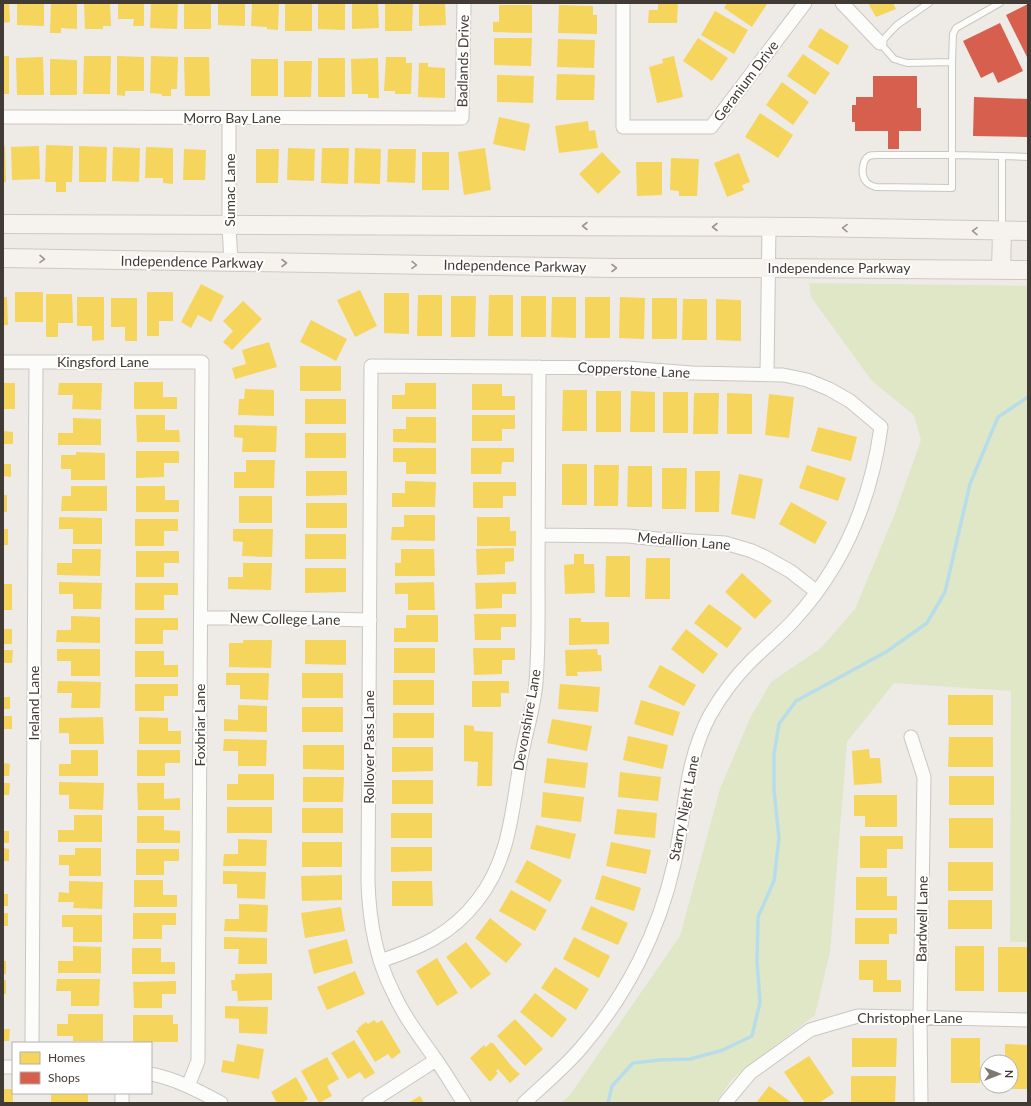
<svg xmlns="http://www.w3.org/2000/svg" width="1031" height="1106" font-family="Lato,sans-serif">
	<rect width="100%" height="100%" fill="#eeeae6"/>
	<path fill="#dfe7c7" d="M809,283L1028,286V942H1010L1011,691L894,683L847,742L830,952L815,1015L731,1080L716,1103H561L570,1095L680,936L720,789L751,716L771,682L821,648L855,609L894,516L921,440L914,415L872,381L811,297Z"/>
	<path fill="#f6d55c" d="M3,3H9L10,22L3,23Z
		M17,3H44V26L17,25Z
		M51,3H77V29L61,28V33H50Z
		M84,3H110L111,26H103V29H85Z
		M118,3H144V26H133L134,19H118Z
		M151,3H178L177,29L150,28Z
		M184,3H211V29H184Z
		M218,3H245V26L218,25Z
		M252,3H279L278,30L267,29V27L251,26Z
		M285,3H312V31H285Z
		M318,3H345V30L318,29Z
		M352,3H378L379,28L352,29Z
		M385,3H413L412,31H385Z
		M419,3H445L446,25L419,26Z
		M658,3H678L677,23H648L649,10H658Z
		M727,3H765L767,4L752,27L724,8Z
		M868,3H893L896,9L876,17Z
		M499,5H532V33L493,32V22H499Z
		M559,5L593,6V15H597V34L558,33Z
		M715,11L748,30L734,54L701,35Z
		M820,28L849,46L838,65L808,47Z
		M494,38H532L531,66L494,65Z
		M698,38L728,58L712,81L683,61Z
		M558,39L595,40L594,68L557,67Z
		M803,54L830,73L815,95L787,76Z
		M3,56H9V94H3Z
		M84,56H111L110,94H83Z
		M117,56L144,57V91H125V96L117,95Z
		M151,56L178,57L177,89H171V96H162V94L150,93Z
		M674,56L683,97L657,103L649,67L663,63L662,59Z
		M43,57L44,95H17L16,58Z
		M184,57H209L210,96H185Z
		M386,57H406V63H412L411,94H395V91H384Z
		M318,58H345V97H318Z
		M378,58L379,98H368V94H352L351,59Z
		M50,59L77,60V95H50Z
		M251,59H278V96H251Z
		M284,61H312L311,97H284Z
		M419,63H428V67L445,68V98L418,97Z
		M557,74L595,75L594,100H556Z
		M497,75L534,76L533,103L497,102Z
		M782,82L809,102L793,125L766,105Z
		M760,113L793,135L778,158L745,137Z
		M499,117L530,124L525,151L493,144Z
		M588,121L589,131L595,130L598,148L559,153L555,126Z
		M46,145L73,146L72,182H66V192H56V182H45Z
		M3,146H5L6,182H3Z
		M39,146L40,179L12,180L11,147Z
		M79,146L107,147L106,182H79Z
		M113,147L140,148L139,182L112,181Z
		M146,147L173,148V184L163,183V178H145Z
		M288,148L315,149L314,181L287,180Z
		M322,148H349L348,184L321,183Z
		M355,148L381,149L380,184L354,183Z
		M485,148L491,190L464,195L458,152Z
		M184,149L206,150L205,180H183Z
		M256,149H279L278,183H256Z
		M388,149H416L415,183L387,182Z
		M422,152H449V190H422Z
		M602,152L621,172L598,194L579,174Z
		M739,153L750,182L742,185L744,190L727,197L714,163Z
		M671,158L699,159L697,196H679V191L670,190Z
		M636,162H662V195L637,196Z
		M201,284L224,296L211,322L198,315L191,328L181,322Z
		M360,290L377,326L355,337L337,300Z
		M15,292H43V322H15Z
		M147,292H173V321H159V336H147Z
		M384,293H409V334L384,333Z
		M46,294H72L73,323H58V337H46Z
		M418,295H442V336H417Z
		M489,295H513V336H488Z
		M451,296H476L475,337H451Z
		M521,296H546V337H521Z
		M3,297H7L8,325H3Z
		M77,297H104V340L92,341V326H77Z
		M552,297H576V338L551,337Z
		M585,297H610V338H585Z
		M620,297L645,298L644,339L619,338Z
		M111,298H137V341H125V327H111Z
		M652,298H677V339H652Z
		M683,299H707V340H682Z
		M716,299L741,300V341L716,340Z
		M243,301L262,319L232,350L223,342L233,331L223,321Z
		M311,320L347,339L336,361L300,342Z
		M269,342L277,367L235,379L232,368L246,364L242,350Z
		M300,366H341V391H300Z
		M134,382H163V397H177V409H134Z
		M3,383H15V409H3Z
		M59,383H102L101,410L72,409L73,395H58Z
		M405,383H436V409H392V395H405Z
		M472,384H502V396H515V410H472Z
		M245,389L274,390V416L238,415L239,399H244Z
		M563,390H587V431H562Z
		M596,391H621V432H596Z
		M631,391L655,392V432H630Z
		M663,392H688V433H663Z
		M694,393H719L718,434H693Z
		M727,393L752,394V434H727Z
		M769,394L794,397L789,438L765,435Z
		M305,399H346V424H305Z
		M136,415H165V430H179L180,442H137Z
		M472,415H515V429H502V441H472Z
		M406,417H436V443L393,442V429H406Z
		M73,418L101,419V445H58V433H73Z
		M234,425L277,426L276,452H242L243,438L234,437Z
		M818,427L857,437L851,461L811,451Z
		M3,431L13,432V444H3Z
		M305,433H346V458H305Z
		M393,448H436V474H406V462H393Z
		M471,448H514V462H502L501,474H471Z
		M136,451H179V463H164V477L136,478Z
		M76,452L105,453V480H71V469H61V455H76Z
		M246,460H275L274,488H234V472H246Z
		M3,464H11V477L3,476Z
		M562,464H587V505H562Z
		M594,465H619L618,506H594Z
		M807,465L846,478L838,501L799,488Z
		M628,466H652V507H627Z
		M662,468H687L686,509H662Z
		M306,471H347V495L306,496Z
		M695,471H720L719,512H695Z
		M739,474L763,479L755,519L731,514Z
		M405,481L436,482L435,507H392V493H405Z
		M473,482H516V496H503V508H473Z
		M71,486H107V511H61L62,496H71Z
		M136,486H165V500H179V512H136Z
		M3,495H7V512H3Z
		M239,496H272V523H239Z
		M791,502L827,522L815,544L779,524Z
		M306,503H347V528H306Z
		M404,515H435V541L391,540L392,527H404Z
		M59,517L102,518V544H73V529H59Z
		M477,517H510V531H516V546H477Z
		M135,519H178V531H164V546H135Z
		M3,529H8V545H3Z
		M233,529H273L272,557L242,556L243,542L233,541Z
		M305,534H346V559H305Z
		M514,548V561L505,562V574L477,575L476,549Z
		M72,549H101L100,576L57,575V563H72Z
		M401,549H434L435,576H395V563H401Z
		M136,551H179V563H164V577H136Z
		M574,554H584V564H594L595,593L565,594L564,565L574,564Z
		M606,556H630V597H605Z
		M646,558H670V599H645Z
		M243,563H272L271,590L228,589V577H243Z
		M305,568H346V592L305,593Z
		M742,573L772,601L755,619L725,592Z
		M59,582L102,583L101,609H73V594H59Z
		M434,582L435,610H408V594H395V583Z
		M516,582V594H502V608L476,609L475,583Z
		M135,583H178V595H164V610H135Z
		M3,584H12V610H3Z
		M709,604L742,628L727,648L694,623Z
		M474,614H516V627H501V640H475Z
		M406,615H438V642H394V628H406Z
		M71,616L100,617V643L56,642L57,630H71Z
		M135,618H178V630H163V644H135Z
		M569,618H581V622H609V644L569,645Z
		M3,629H12V644H3Z
		M686,629L718,654L703,674L671,649Z
		M243,640H272L271,668L229,667V643H243Z
		M305,640H346V665L305,664Z
		M394,648H435V673H394Z
		M473,648H515V660H502V674L474,675Z
		M57,649H100V676H71V661H57Z
		M597,649L598,655H601L602,671L577,672L578,676H566L565,650Z
		M3,650H13L12,663H3Z
		M135,651H164V665H178V677H135Z
		M660,665L696,685L684,706L648,687Z
		M226,673H269L268,700L240,699V685H226Z
		M302,673H343V698H302Z
		M393,680H434V705H393Z
		M58,681L101,682L100,708H71L72,693H57Z
		M472,681H509V693H501V707H472Z
		M135,684H178V696H164V711H135Z
		M560,684L600,687L598,712L558,709Z
		M948,695H993V725H948Z
		M3,697H10V709H3Z
		M641,700L680,712L673,736L634,724Z
		M238,705L267,706V732L224,731V719L238,720Z
		M302,707H343V732H302Z
		M393,713H434V738H393Z
		M3,716H12V729H3Z
		M103,717L104,744H69V733H59V718Z
		M139,717L168,718V731H181V744H139Z
		M552,719L592,726L587,751L547,743Z
		M464,725L474,726V731L493,732L492,786H477L478,762L464,761Z
		M628,736L668,745L663,769L623,760Z
		M949,737H993V767H948Z
		M224,739L267,740L266,766H238V751H223Z
		M303,745H344V770L303,769Z
		M392,747H433V771L392,772Z
		M869,749L870,758H880L882,783L854,785L852,751Z
		M71,750H98V776H59V764H71Z
		M137,750H180V763H165V776H137Z
		M547,758L588,763L585,788L544,783Z
		M3,763L10,764L9,776H3Z
		M620,772L661,777L658,801L618,797Z
		M238,774H274V800H227V784H238Z
		M949,776H994V805H949Z
		M303,777H344L343,802H303Z
		M392,780H433V804H392Z
		M59,782L104,783L103,810L69,809V795H59Z
		M3,783H10L9,795H3Z
		M137,783H164V799L180,798V810H138Z
		M543,792L584,797L581,822L541,817Z
		M854,795H897V827H865V816H854Z
		M227,807H272V833H227Z
		M302,808H343V833H302Z
		M617,809L657,813L655,838L614,834Z
		M391,813H432V838H391Z
		M74,815H102V842H58V830H74Z
		M137,816H164V830L180,831V843H137Z
		M949,818H993V848H949Z
		M536,825L576,834L570,859L530,849Z
		M3,831H9V843H3Z
		M860,836H903V849H887V868H860Z
		M238,839L267,840L266,866H223L224,854H238Z
		M302,842H342V867H302Z
		M611,842L651,850L646,874L606,866Z
		M391,847H432V871L391,872Z
		M3,848L9,849V861H3Z
		M75,848H101V876H69V865H59V855H75Z
		M136,849H179V861H164V875H136Z
		M527,860L562,880L550,902L515,882Z
		M948,862H993V891H948Z
		M223,871L266,872L265,899L237,898V884H223Z
		M342,875V900L302,901L301,876Z
		M602,875L641,888L634,911L595,899Z
		M856,877H887V896H897V910H856Z
		M134,880H163V895H177V907H134Z
		M69,881L103,882L102,909L73,908L74,902H58L59,892L69,893Z
		M392,881H432L433,906H392Z
		M511,890L547,910L535,931L499,911Z
		M3,894H8V906H3Z
		M948,900H992V929H948Z
		M239,904L268,905L267,932L224,931L225,919H239Z
		M591,906L628,923L618,945L581,929Z
		M341,907L345,931L305,938L301,913Z
		M3,913H8V926H3Z
		M133,913H176V925H162V939H133Z
		M62,915H102V942H73V927H62Z
		M490,918L522,944L506,963L475,938Z
		M855,918H897V934H889V944H855Z
		M224,937L267,938V964H238L239,949H224Z
		M574,937L610,956L599,978L563,959Z
		M347,939L353,963L314,974L308,950Z
		M466,942L491,974L471,989L446,957Z
		M73,946L101,947V973H58V961H73Z
		M955,946H984V991H955Z
		M998,947H1028L1027,992H998Z
		M132,948H161V962H175V974H132Z
		M437,958L458,993L437,1006L416,971Z
		M859,960H887V980H901V992H873V980H859Z
		M3,961H6V974H3Z
		M555,967L589,989L576,1010L541,988Z
		M355,971L365,994L327,1010L317,987Z
		M272,973V1000L238,1001L237,991H232L231,980H235V974Z
		M57,979H100L99,1006H71V991H56Z
		M3,980H6V994H3Z
		M176,981V994H162V1008H134L133,982Z
		M535,993L567,1019L552,1038L520,1012Z
		M225,1006L268,1007L267,1034L239,1033V1019L225,1018Z
		M68,1014H103V1041H73V1036H57V1024H68Z
		M133,1015H173V1024H178V1042H133Z
		M515,1019L543,1049L525,1066L497,1036Z
		M374,1020L377,1023L382,1020L401,1052L392,1059L388,1054L375,1062L356,1031L359,1029L358,1028L366,1022L368,1024Z
		M3,1029H10L9,1041H3Z
		M852,1038H897L896,1067H852Z
		M951,1038H980V1083H951Z
		M354,1040L375,1073L365,1079L360,1072L348,1079L331,1053Z
		M490,1043H493L513,1068L520,1074L510,1083L498,1069L496,1071L498,1073L491,1081H489L470,1058L484,1045L486,1047Z
		M237,1044L264,1049L259,1079L221,1072L223,1060L234,1062Z
		M1005,1044L1028,1045V1089H1004V1086H1011V1062H1005Z
		M809,1056L834,1093L819,1103H805L784,1072Z
		M327,1057L339,1079L327,1086L332,1096L319,1103L301,1071Z
		M851,1076H896L895,1103H851Z
		M296,1077L308,1099L302,1103H277L271,1092Z
		M769,1086L792,1103H756Z
		M3,1089H13V1103H3Z
		M51,1093H88V1103H51Z
		M420,1096L424,1103H408Z"/>
	<path fill="#d6604d" d="M1028,4V59L1006,15Z
		M1000,23L1023,71L998,83L993,72L981,78L963,41Z
		M873,76H917V108H921V131H899V149H888V131H855V122H852V105H856V97H873Z
		M974,97L1028,99V137L973,136Z"/>
	<g fill="none" stroke-linecap="round" stroke-linejoin="round">
		<path stroke="#b8ddea" stroke-width="3.5" d="M608,1103L612,1086L633,1063L660,1060L690,1059L723,1050L752,1036L760,1002L757,961L758,917L774,881L779,838L774,790V754L779,724L796,701L886,652L927,623L945,592L970,484L998,417L1028,397"/>
		<g stroke="#cac6c2" stroke-width="8">
			<path id="service" d="M929,3L897,25L880,43L894,59L907,63L952,62V155L1002,156V229
				M952,62L953,34L956,28L1000,3
				M878,155H952V188L876,187C872,186 867,184 865,180C861,174 862,160 869,156C871,155 876,155 878,155Z
				M1002,156L1028,157"/>
		</g>
		<g stroke="#cac6c2" stroke-width="15">
			<path id="minor" d="M623,3V127H711L805,3
				M842,3L880,43
				M3,117L462,118L464,3
				M229,118V226L231,263
				M3,362H202L198,1061L188,1086
				M767,374L769,227
				M538,535L628,536L658,539L725,543L752,551L765,557L790,571L817,592
				M201,618H284L370,620
				M911,737L924,777L920,1017L921,1103
				M380,961C419,948 451,935 477,901C509,861 512,812 520,764C524,737 534,710 536,682C539,646 538,609 538,573C538,504 539,436 539,367
				M32,1043L36,363
				M3,1067H13
				M151,1074C176,1079 199,1091 221,1103
				M122,1103V1093
				M369,1103L436,1060
				M464,1103C454,1088 445,1072 434,1057C419,1036 403,1015 392,990C375,956 369,919 368,881L371,366L627,368L692,373L783,375L807,380L829,389L850,401L881,427C871,500 843,567 793,621C779,636 764,648 750,662C734,678 721,696 710,715C684,764 686,811 674,864C659,932 626,996 581,1048C564,1068 543,1085 524,1103
				M725,1103L750,1073L810,1030L858,1016L1028,1020"/>
		</g>
		<g stroke="#cfc9c0" stroke-width="20">
			<path id="secondary" d="M3,224L807,227L1028,231
				M3,258L615,268H769L1028,270
				M1001,270L1002,232"/>
		</g>
		<use href="#service" stroke="#fcfcfb" stroke-width="6"/>
		<use href="#minor" stroke="#fcfcfb" stroke-width="13"/>
		<use href="#secondary" stroke="#f6f2ed" stroke-width="18"/>
	</g>
	<defs><path id="oneway-chevron" d="M-2-3.5L2.5 0L-2 3.5" fill="none" stroke-width="1.6" stroke-linecap="round" stroke-linejoin="round"/></defs>
	<g stroke="#9c9690">
		<use href="#oneway-chevron" transform="translate(585 226) rotate(180)"/>
		<use href="#oneway-chevron" transform="translate(715 227) rotate(-180)"/>
		<use href="#oneway-chevron" transform="translate(845 228) rotate(-179)"/>
		<use href="#oneway-chevron" transform="translate(975 231) rotate(-179)"/>
		<use href="#oneway-chevron" transform="translate(42 259) rotate(1)"/>
		<use href="#oneway-chevron" transform="translate(284 263)"/>
		<use href="#oneway-chevron" transform="translate(414 265) rotate(1)"/>
		<use href="#oneway-chevron" transform="translate(614 268)"/>
	</g>
	<g text-anchor="middle" stroke-width="4" stroke-linejoin="round" paint-order="stroke">
		<g font-size="14" fill="#423a34" stroke="#fff">
			<text transform="translate(463 61) rotate(-89)" y="5">Badlands Drive</text>
			<text transform="translate(746 81) rotate(-53)" y="5">Geranium Drive</text>
			<text x="232" y="123">Morro Bay Lane</text>
			<text transform="translate(230 190) rotate(-90)" y="5">Sumac Lane</text>
			<text transform="translate(192 262) rotate(1)" y="5">Independence Parkway</text>
			<text transform="translate(515 266) rotate(1)" y="5">Independence Parkway</text>
			<text x="839" y="273">Independence Parkway</text>
			<text x="103" y="367">Kingsford Lane</text>
			<text transform="translate(634 370) rotate(3)" y="5">Copperstone Lane</text>
			<text transform="translate(684 541) rotate(5)" y="5">Medallion Lane</text>
			<text transform="translate(285 619) rotate(1)" y="5">New College Lane</text>
			<text transform="translate(34 703) rotate(-90)" y="5">Ireland Lane</text>
			<text transform="translate(527 720) rotate(-80)" y="5">Devonshire Lane</text>
			<text transform="translate(200 725) rotate(-90)" y="5">Foxbriar Lane</text>
			<text transform="translate(369 747) rotate(-90)" y="5">Rollover Pass Lane</text>
			<text transform="translate(684 808) rotate(-79)" y="5">Starry Night Lane</text>
			<text transform="translate(922 919) rotate(-89)" y="5">Bardwell Lane</text>
			<text x="910" y="1023">Christopher Lane</text>
		</g>
	</g>
	<rect width="1031" height="1106" fill="none" stroke="#423a34" stroke-width="8"/>
	<rect x="12" y="1042" width="140" height="52" fill="#ffffff" stroke="#b3b0ae"/>
	<rect x="20" y="1052" width="20" height="12" fill="#f6d55c" stroke="#b3b0ae"/>
	<text x="48" y="1062" font-size="12" fill="#423a34">Homes</text>
	<rect x="20" y="1072" width="20" height="12" fill="#d6604d" stroke="#b3b0ae"/>
	<text x="48" y="1082" font-size="12" fill="#423a34">Shops</text>
	<g transform="translate(999 1074) rotate(90)"><circle r="19" fill="#ffffff" stroke="#b3b0ae"/>
	<path d="M0-3L7 15L0 10L-7 15Z" fill="#7e7872"/>
	<text y="-6" font-size="11" font-weight="bold" text-anchor="middle" fill="#423a34">N</text>
	</g>
</svg>
